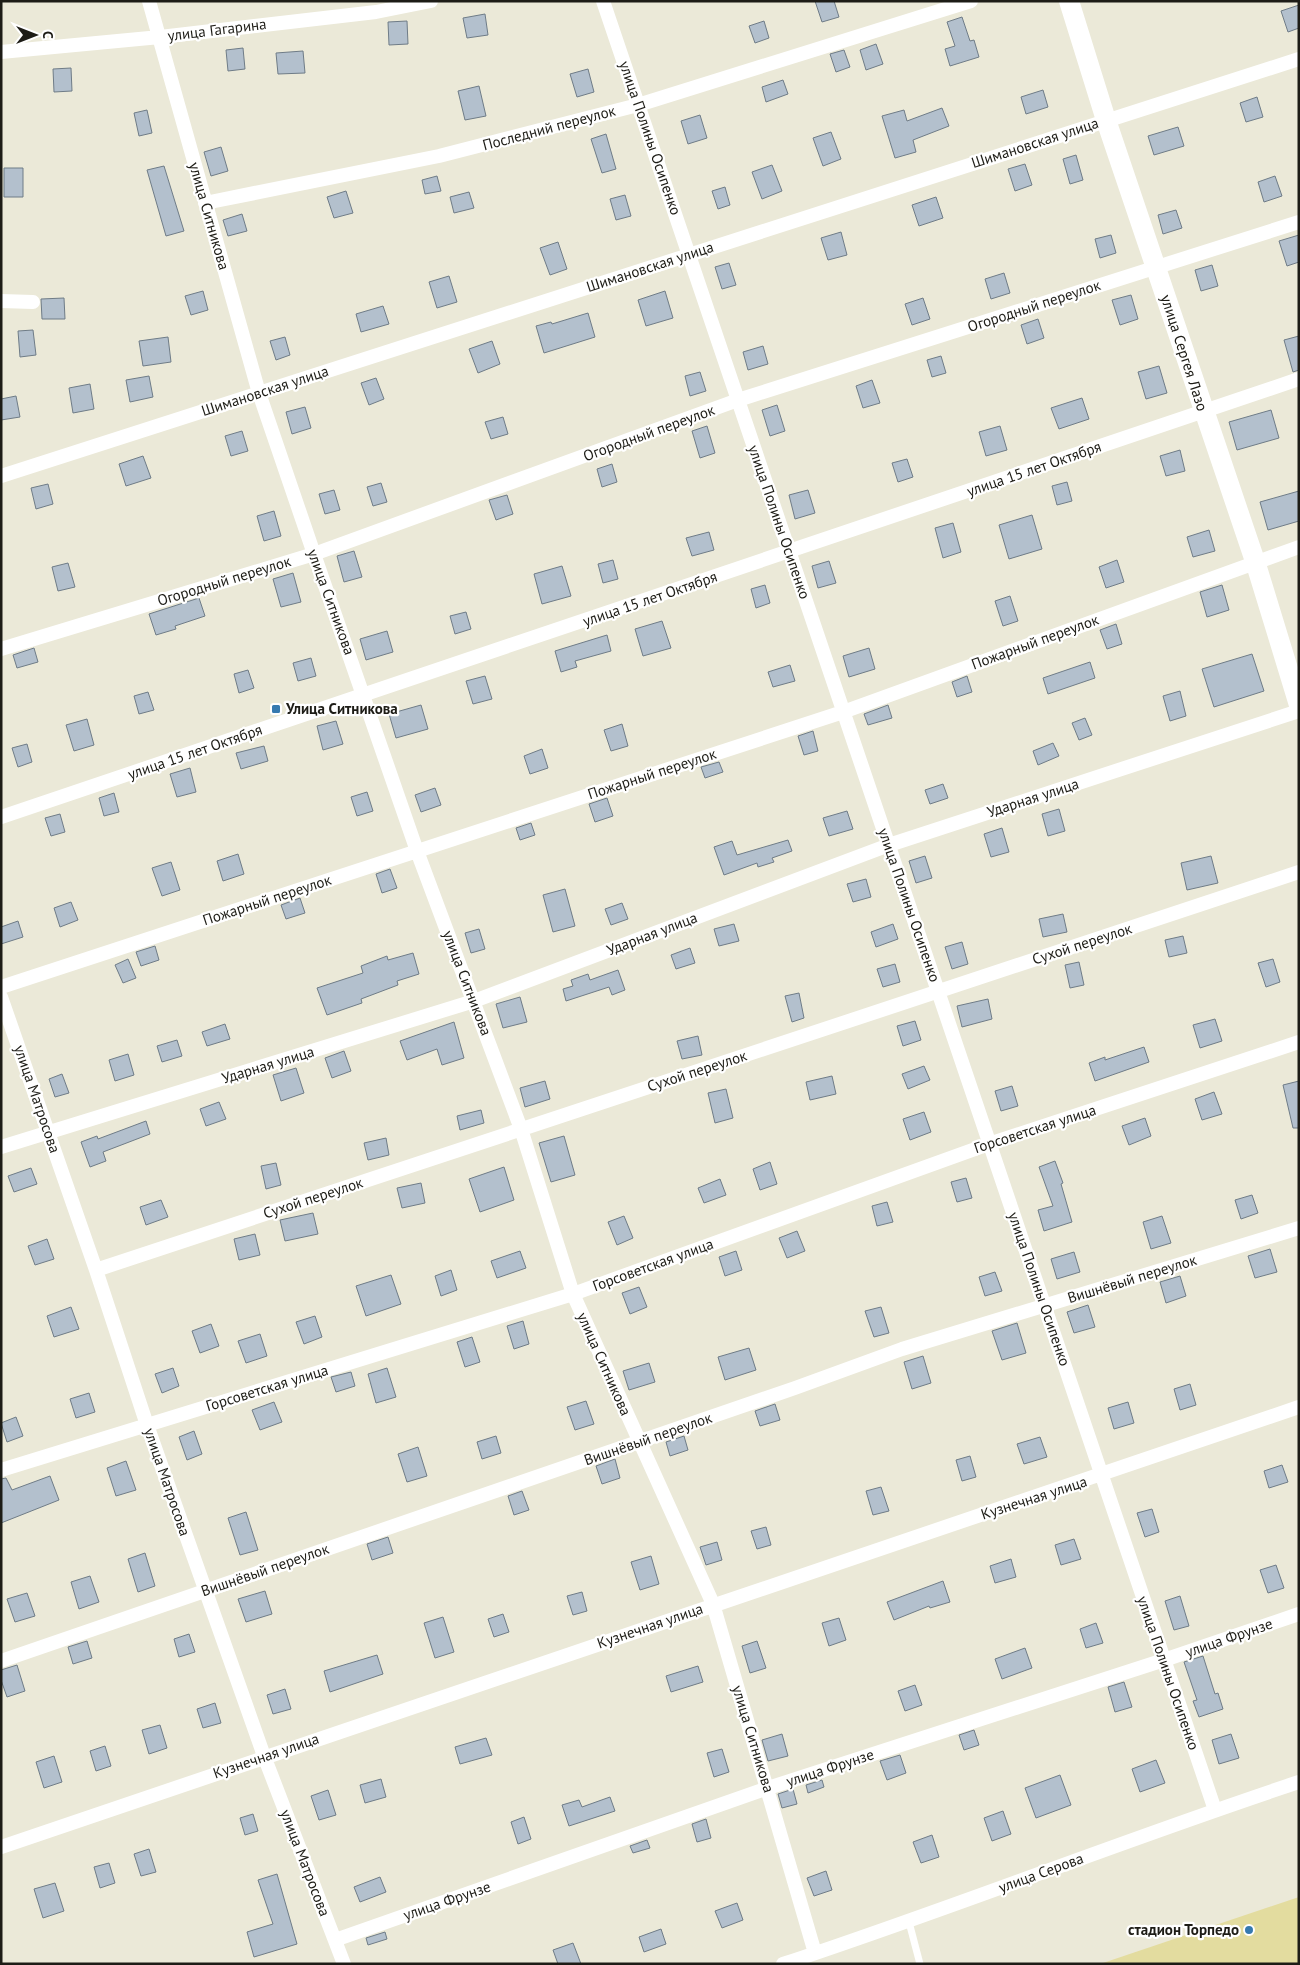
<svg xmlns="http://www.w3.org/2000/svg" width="1300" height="1965" font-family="'PT Sans',sans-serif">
	<rect width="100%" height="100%" fill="#ebe9d8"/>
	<path fill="#e3dc9f" d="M1299,1897V1964H1100Z"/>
	<path fill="#b3c0cd" stroke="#6f7c87" d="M815,1H834L839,17L822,22Z
		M1299,5V28L1288,32L1281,11Z
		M485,14L488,35L467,38L463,18Z
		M962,17L970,41L974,40L979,57L950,66L945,49L955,46L947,22Z
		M407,21L408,44L389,45L388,22Z
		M764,21L769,38L755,43L749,26Z
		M876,44L883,64L866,70L860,50Z
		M243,48L245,69L228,71L226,50Z
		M844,50L850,67L836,72L830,54Z
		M303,51L305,73L278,74L276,53Z
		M71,68L72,91L54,92L53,69Z
		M588,69L594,92L577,97L570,74Z
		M783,80L788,94L766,102L762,87Z
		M479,86L486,116L465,120L458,91Z
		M1043,90L1048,107L1026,114L1021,97Z
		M1257,97L1263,117L1246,122L1240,103Z
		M942,108L949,126L913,140L916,152L895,158L882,116L904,110L907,121Z
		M147,110L152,133L139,136L134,113Z
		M700,115L707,138L688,144L681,121Z
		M1178,127L1184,146L1154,155L1148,136Z
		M831,132L841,159L823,166L813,138Z
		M606,134L616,169L602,173L591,139Z
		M221,147L228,171L211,176L204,152Z
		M1076,155L1083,180L1070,184L1063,159Z
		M1025,164L1032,185L1015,191L1008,169Z
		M772,165L782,191L762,199L752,172Z
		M164,166L184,231L166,236L147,170Z
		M4,168H23V197H4Z
		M437,176L441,191L425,194L422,180Z
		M1275,176L1282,196L1264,202L1258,182Z
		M725,187L730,205L718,209L712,191Z
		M346,191L353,213L334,218L327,197Z
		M469,192L474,208L454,213L450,197Z
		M625,195L631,216L616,220L610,199Z
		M936,197L943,218L919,226L912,205Z
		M1176,210L1182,228L1163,234L1158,215Z
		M242,214L247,231L228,236L223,220Z
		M841,232L847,255L828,260L821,238Z
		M1111,235L1116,253L1100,258L1095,239Z
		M1299,235V262L1287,266L1279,241Z
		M558,242L567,269L550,275L540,248Z
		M729,263L736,285L722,289L715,267Z
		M1212,265L1218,286L1201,291L1195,270Z
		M1004,273L1010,293L991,299L985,279Z
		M449,276L457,302L437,308L429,282Z
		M203,291L208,310L191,315L185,296Z
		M665,291L673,318L646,326L638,300Z
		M1131,295L1138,319L1120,325L1112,300Z
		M64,298L65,319H42L41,299Z
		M923,298L930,319L912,325L905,304Z
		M383,306L389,324L361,332L356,314Z
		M588,313L595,337L544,353L536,326L551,322L552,324Z
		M1038,319L1044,338L1027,344L1021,325Z
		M33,330L36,355L20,357L18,331Z
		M1299,336V370L1293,372L1284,340Z
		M168,337L171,362L143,366L139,341Z
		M285,337L290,355L276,360L270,341Z
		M492,341L500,364L478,373L469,349Z
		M763,346L768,364L748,370L743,352Z
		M941,356L946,373L932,377L927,360Z
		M1159,366L1167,393L1146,399L1138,372Z
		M700,372L706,391L690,396L685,376Z
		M149,376L153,397L130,402L126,380Z
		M376,378L384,399L369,405L361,383Z
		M872,380L880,403L863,408L856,386Z
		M90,384L94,409L73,413L69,388Z
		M16,396L20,417L1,420V399Z
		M1082,398L1089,419L1059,429L1051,408Z
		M777,405L785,431L770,436L762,410Z
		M305,407L311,428L292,434L286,412Z
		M1271,410L1279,438L1237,450L1229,422Z
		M503,417L508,434L491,439L485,422Z
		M707,426L715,453L700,458L692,431Z
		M1000,426L1007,450L986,456L979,432Z
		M242,431L248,451L231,456L225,436Z
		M1180,450L1185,471L1166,476L1160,456Z
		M143,456L151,478L126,486L119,464Z
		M907,459L913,477L898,482L892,463Z
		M612,464L617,482L602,487L597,469Z
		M1067,482L1072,501L1057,505L1052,486Z
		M381,483L387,502L373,506L367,487Z
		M48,484L53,504L36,509L31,488Z
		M334,490L340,510L325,514L319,494Z
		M808,490L815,513L795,519L789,495Z
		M1299,491V521L1268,530L1260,502Z
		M507,495L513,514L496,520L489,500Z
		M274,511L281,536L264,541L257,516Z
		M1032,515L1042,549L1009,559L999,525Z
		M953,523L961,552L943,558L935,528Z
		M1209,530L1215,551L1193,557L1187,537Z
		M709,532L714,550L692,556L686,538Z
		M354,551L362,577L344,582L337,556Z
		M613,560L618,579L603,583L598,564Z
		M1117,560L1124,582L1106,588L1099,567Z
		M829,561L836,583L818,588L812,566Z
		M68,563L75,587L58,591L52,567Z
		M562,566L571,596L542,604L534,574Z
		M293,573L301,602L281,607L273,579Z
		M765,585L770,603L756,608L751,589Z
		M1222,585L1229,610L1207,617L1200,592Z
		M1010,596L1018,621L1003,626L995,601Z
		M199,598L205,616L175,626L176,629L156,635L149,614Z
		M466,612L471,629L455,634L450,616Z
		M662,621L671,648L643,656L635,629Z
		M1116,624L1122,644L1107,649L1100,630Z
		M387,631L393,652L366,660L360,639Z
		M607,635L611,651L575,661L577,667L561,672L555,651Z
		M34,648L38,662L17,668L13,655Z
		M869,648L875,669L849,677L843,656Z
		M1252,654L1264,691L1214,707L1202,669Z
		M311,658L316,676L298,681L293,663Z
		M1090,662L1095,678L1048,694L1043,678Z
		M790,665L795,681L773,687L768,672Z
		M248,670L254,688L239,693L234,674Z
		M485,676L492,699L473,704L466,681Z
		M967,676L972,692L957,697L952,682Z
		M1180,691L1186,716L1170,721L1163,696Z
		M148,692L154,710L139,714L134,696Z
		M421,705L428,729L396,738L389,714Z
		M888,705L892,718L868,725L864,714Z
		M1085,718L1092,735L1079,740L1072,723Z
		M87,719L94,745L74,751L66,725Z
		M336,721L343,744L323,750L317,726Z
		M622,724L628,746L611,751L604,730Z
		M813,731L818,751L804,755L798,736Z
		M1053,743L1059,756L1038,765L1033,751Z
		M27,744L32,762L18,767L12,748Z
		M264,746L268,761L241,769L236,753Z
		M542,749L548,768L530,774L524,756Z
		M719,762L723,772L705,778L701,767Z
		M190,768L196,792L177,797L170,774Z
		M943,784L948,798L930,804L925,790Z
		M435,788L441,805L421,812L415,795Z
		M367,792L373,811L357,816L351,797Z
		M114,793L119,812L104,816L99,798Z
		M607,798L613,816L595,822L589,804Z
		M1059,809L1065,831L1048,836L1042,814Z
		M847,811L853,829L829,836L823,818Z
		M60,814L65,832L51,836L45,818Z
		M531,823L535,835L520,840L516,828Z
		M1002,828L1009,852L991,857L984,834Z
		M788,840L792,851L772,858L774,862L758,867L757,863L724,875L714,847L732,841L737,855Z
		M238,854L244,874L223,881L217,861Z
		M925,856L932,878L916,883L909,861Z
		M1211,856L1218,883L1187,890L1181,863Z
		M171,862L180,890L162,896L152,868Z
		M390,869L397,888L382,893L376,874Z
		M866,879L871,897L853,902L847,884Z
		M565,889L575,926L553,932L543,895Z
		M300,898L305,913L286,919L281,905Z
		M71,902L78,920L60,927L54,908Z
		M622,903L628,919L611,925L605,909Z
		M1063,914L1067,932L1043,937L1039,919Z
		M18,921L23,937L1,944V927Z
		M734,924L739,941L719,946L714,929Z
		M893,924L898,939L876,947L871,932Z
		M479,929L485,949L471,953L465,933Z
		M1183,936L1187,953L1169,957L1165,940Z
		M962,942L968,964L952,969L945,947Z
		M155,946L159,960L141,966L136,952Z
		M690,948L695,963L676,969L671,955Z
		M413,953L419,974L397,981L398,985L361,999L362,1003L327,1015L317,988L363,973L361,966L387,956L388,960Z
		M128,959L136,978L123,983L115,965Z
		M1273,959L1280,982L1266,987L1258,963Z
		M1079,962L1084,985L1070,988L1065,965Z
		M895,964L900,982L883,987L877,969Z
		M618,970L625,990L612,995L609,987L566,1001L563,989L573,986L571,980L588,974L590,980Z
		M799,993L804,1018L792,1022L785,996Z
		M520,997L527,1022L503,1028L496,1004Z
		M988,999L992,1019L962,1027L957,1006Z
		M1215,1019L1222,1041L1200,1048L1193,1025Z
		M915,1021L921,1040L903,1046L897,1026Z
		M454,1022L464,1058L442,1065L437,1049L407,1060L400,1041Z
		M225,1024L230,1039L207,1046L202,1032Z
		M698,1036L702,1055L682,1059L677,1041Z
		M177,1040L182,1056L162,1062L157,1046Z
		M1144,1047L1149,1062L1095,1081L1089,1063L1105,1057V1060Z
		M344,1051L351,1071L332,1078L325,1058Z
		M128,1054L134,1075L115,1081L109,1060Z
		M924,1066L930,1080L908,1089L902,1074Z
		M296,1068L304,1093L281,1101L273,1075Z
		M62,1074L69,1093L55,1097L49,1079Z
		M832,1076L836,1094L810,1100L806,1082Z
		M545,1081L550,1099L525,1107L520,1088Z
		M1299,1081V1128H1293L1283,1085Z
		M1012,1086L1018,1106L1001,1111L995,1091Z
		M726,1089L733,1118L715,1123L708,1093Z
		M1214,1092L1222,1114L1202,1120L1195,1099Z
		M219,1102L226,1119L206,1126L200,1109Z
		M481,1110L484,1123L460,1130L457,1116Z
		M924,1112L931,1132L910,1140L903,1119Z
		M1145,1118L1151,1136L1129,1145L1122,1126Z
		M146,1121L150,1134L103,1152L106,1161L90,1167L81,1142L97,1136L98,1139Z
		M564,1136L575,1175L551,1182L539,1143Z
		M386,1138L389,1155L368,1160L364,1143Z
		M1055,1161L1063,1183L1061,1184L1072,1222L1044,1231L1038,1210L1053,1206L1039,1167Z
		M770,1162L777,1184L760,1190L753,1169Z
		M276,1163L281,1185L266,1189L261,1166Z
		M504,1167L514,1200L480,1212L469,1179Z
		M31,1168L37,1184L14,1192L8,1176Z
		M966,1178L972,1198L957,1202L951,1182Z
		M720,1179L726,1195L704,1203L698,1188Z
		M421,1183L425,1203L402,1208L397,1188Z
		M1252,1195L1258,1213L1241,1219L1235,1200Z
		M161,1200L168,1217L146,1225L140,1207Z
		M887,1202L893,1222L877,1226L872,1206Z
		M313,1213L318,1234L285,1241L280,1220Z
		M624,1216L633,1238L617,1245L608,1222Z
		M1162,1216L1171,1243L1151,1249L1143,1222Z
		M797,1231L805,1251L787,1258L779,1238Z
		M255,1234L260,1255L239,1260L234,1239Z
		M47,1239L54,1259L35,1265L28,1246Z
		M1270,1249L1277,1272L1255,1278L1248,1256Z
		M520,1251L526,1268L497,1278L491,1261Z
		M736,1251L742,1270L725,1276L719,1257Z
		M1074,1252L1080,1272L1057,1279L1051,1259Z
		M451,1270L457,1290L441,1296L435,1276Z
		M995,1272L1002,1291L985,1296L979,1277Z
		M391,1275L401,1304L366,1316L356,1286Z
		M1180,1276L1186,1296L1166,1303L1160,1282Z
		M639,1287L647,1307L630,1314L622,1293Z
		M1088,1305L1095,1327L1074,1333L1067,1312Z
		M71,1307L79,1329L54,1337L47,1316Z
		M881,1307L889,1333L874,1337L865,1311Z
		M315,1316L322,1337L304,1344L296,1322Z
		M523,1321L529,1344L514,1349L507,1326Z
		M1017,1323L1026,1353L1002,1360L992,1331Z
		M211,1324L219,1346L200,1353L192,1331Z
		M260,1334L267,1356L246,1363L238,1341Z
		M472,1337L480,1362L465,1367L457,1342Z
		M749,1348L756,1370L725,1380L718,1357Z
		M923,1356L931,1383L912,1389L904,1362Z
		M649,1363L655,1382L629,1390L623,1371Z
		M173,1368L179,1386L162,1393L155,1374Z
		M387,1368L396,1397L376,1403L368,1374Z
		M351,1372L355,1386L336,1392L331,1377Z
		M1190,1384L1196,1405L1180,1410L1174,1389Z
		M89,1393L95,1412L76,1418L70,1399Z
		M586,1401L594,1424L575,1430L567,1407Z
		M274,1402L282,1422L260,1430L252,1410Z
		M1128,1402L1134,1423L1114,1429L1108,1408Z
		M775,1404L780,1420L760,1426L755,1411Z
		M16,1417L23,1436L7,1442L1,1423Z
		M194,1431L202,1454L187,1460L179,1437Z
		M496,1436L501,1453L482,1459L477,1442Z
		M684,1436L688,1450L670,1456L666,1442Z
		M1040,1437L1047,1457L1024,1464L1017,1444Z
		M418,1447L427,1476L407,1482L398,1454Z
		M970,1456L976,1477L962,1481L956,1460Z
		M615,1459L620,1478L602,1484L596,1466Z
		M126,1461L136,1490L116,1496L107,1468Z
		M1282,1465L1288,1482L1269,1488L1264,1471Z
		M50,1476L59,1500L1,1523V1479L6,1478L12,1490Z
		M881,1487L889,1511L873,1515L866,1491Z
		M522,1491L529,1510L514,1515L508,1496Z
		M1152,1509L1159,1532L1145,1537L1137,1513Z
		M246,1512L258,1550L240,1555L228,1518Z
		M766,1527L771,1545L757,1549L751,1531Z
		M388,1537L393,1553L372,1560L367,1544Z
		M1074,1539L1081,1559L1061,1565L1055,1545Z
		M717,1542L722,1560L706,1565L700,1547Z
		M145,1553L155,1586L138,1592L128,1559Z
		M651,1556L659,1584L640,1590L631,1562Z
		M1011,1559L1016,1577L995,1583L990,1566Z
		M1276,1565L1284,1588L1268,1593L1260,1570Z
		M90,1576L99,1602L79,1609L71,1582Z
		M943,1581L950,1602L930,1608L929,1606L894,1620L887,1602Z
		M265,1591L272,1614L246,1622L238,1599Z
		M582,1592L587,1611L573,1615L567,1596Z
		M27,1593L35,1616L15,1622L7,1599Z
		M1180,1596L1189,1626L1174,1630L1165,1601Z
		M503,1614L509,1632L494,1637L488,1619Z
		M443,1617L454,1652L435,1658L424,1623Z
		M839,1618L846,1640L829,1646L822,1623Z
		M1096,1623L1103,1643L1086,1648L1080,1629Z
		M189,1634L195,1652L179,1657L174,1639Z
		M87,1641L92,1658L73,1664L68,1647Z
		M757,1641L766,1668L750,1673L742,1646Z
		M1025,1648L1032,1668L1002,1679L995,1659Z
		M377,1655L383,1674L330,1692L324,1671Z
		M1203,1656L1215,1694L1218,1693L1223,1709L1199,1717L1193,1701L1197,1700L1184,1662Z
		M17,1665L25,1691L7,1697L1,1680V1670Z
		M698,1666L703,1682L671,1692L666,1676Z
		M1124,1682L1132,1707L1115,1712L1108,1687Z
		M915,1685L922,1705L905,1711L898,1691Z
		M285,1689L291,1709L273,1714L267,1695Z
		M215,1703L221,1723L203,1728L197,1709Z
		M160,1725L167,1748L149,1754L142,1730Z
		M974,1730L979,1745L964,1750L959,1735Z
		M782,1734L788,1756L768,1761L762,1740Z
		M1231,1734L1239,1758L1219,1764L1212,1740Z
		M486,1738L492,1755L460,1764L455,1747Z
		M105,1746L111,1766L96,1771L90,1751Z
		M722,1749L729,1772L714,1777L707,1753Z
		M900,1755L906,1773L887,1780L880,1761Z
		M54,1756L62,1782L44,1788L36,1762Z
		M1156,1760L1165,1783L1140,1792L1132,1769Z
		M1060,1775L1071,1805L1036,1818L1025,1788Z
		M381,1779L386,1797L365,1803L360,1785Z
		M822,1780L824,1787L808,1793L806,1785Z
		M793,1789L797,1804L782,1808L778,1794Z
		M328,1790L336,1815L319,1820L311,1796Z
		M610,1797L615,1811L569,1826L562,1805L579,1800L582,1807Z
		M1003,1811L1011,1834L992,1841L984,1818Z
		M253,1814L258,1831L245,1835L240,1818Z
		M524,1817L531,1839L518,1844L511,1822Z
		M706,1819L711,1838L697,1842L692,1824Z
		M932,1835L939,1857L921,1863L913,1842Z
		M647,1840L650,1848L633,1853L630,1846Z
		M149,1849L156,1872L141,1876L134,1854Z
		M109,1863L115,1883L100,1888L94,1867Z
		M826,1871L832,1890L814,1896L807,1878Z
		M277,1874L297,1944L254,1957L247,1932L273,1924L258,1880Z
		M380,1877L386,1892L360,1902L354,1887Z
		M55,1883L64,1911L43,1918L34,1889Z
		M737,1903L743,1920L722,1928L715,1911Z
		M661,1929L666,1944L644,1952L639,1937Z
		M385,1932L387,1939L368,1945L366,1938Z
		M573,1943L581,1964H558L553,1950Z"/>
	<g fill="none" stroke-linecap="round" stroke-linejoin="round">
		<path stroke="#fff" stroke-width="7" d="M909,1922L920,1964"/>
		<path stroke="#fff" stroke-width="14" d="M149,1L259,393L314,554L417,851L521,1129L573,1294L713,1604L815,1953
			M603,1L1215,1810
			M1,52L160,37L376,12L431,1
			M205,203L439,156L638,105L971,1
			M1,301L33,302
			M1,476L1299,59
			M1,649L314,554L738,400L1299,222
			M1,817L1299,379
			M1,987L843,712L1299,547
			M1,997L96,1270L147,1425L264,1756L344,1964
			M1,1147L474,1001L889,845L1299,711
			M96,1270L1299,872
			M1,1470L573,1294L989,1144L1299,1042
			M1,1661L795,1388L902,1349L1299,1228
			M1,1847C433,1697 867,1557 1299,1407
			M335,1940L768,1788L1164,1660L1299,1614
			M783,1964C956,1907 1126,1839 1299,1782"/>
		<path stroke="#fff" stroke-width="20" d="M1069,1L1106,120L1255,561L1299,705"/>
	</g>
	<g fill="#367ab0" stroke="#fff" stroke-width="2">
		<rect x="271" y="704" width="10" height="10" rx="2.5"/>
		<circle cx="1249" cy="1930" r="5"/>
	</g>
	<g text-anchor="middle" stroke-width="4.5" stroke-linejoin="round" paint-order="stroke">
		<g font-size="15" fill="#1d1c16" stroke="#fff">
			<text transform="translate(217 30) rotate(-7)" y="5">улица Гагарина</text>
			<text transform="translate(549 128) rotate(-15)" y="5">Последний переулок</text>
			<text transform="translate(650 138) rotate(71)" y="5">улица Полины Осипенко</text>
			<text transform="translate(1035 143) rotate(-18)" y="5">Шимановская улица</text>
			<text transform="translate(209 216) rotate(74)" y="5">улица Ситникова</text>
			<text transform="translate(650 267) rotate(-18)" y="5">Шимановская улица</text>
			<text transform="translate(1034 306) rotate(-18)" y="5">Огородный переулок</text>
			<text transform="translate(1184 353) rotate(72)" y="5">улица Сергея Лазо</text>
			<text transform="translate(265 391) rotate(-18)" y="5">Шимановская улица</text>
			<text transform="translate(649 433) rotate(-20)" y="5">Огородный переулок</text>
			<text transform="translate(1034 469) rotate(-19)" y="5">улица 15 лет Октября</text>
			<text transform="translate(779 522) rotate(71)" y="5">улица Полины Осипенко</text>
			<text transform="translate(224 581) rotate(-17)" y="5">Огородный переулок</text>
			<text transform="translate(650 599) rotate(-19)" y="5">улица 15 лет Октября</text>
			<text transform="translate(331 602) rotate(70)" y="5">улица Ситникова</text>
			<text transform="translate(1035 642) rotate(-20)" y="5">Пожарный переулок</text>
			<text transform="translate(195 752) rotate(-19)" y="5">улица 15 лет Октября</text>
			<text transform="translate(652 774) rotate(-18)" y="5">Пожарный переулок</text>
			<text transform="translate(1033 798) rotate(-18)" y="5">Ударная улица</text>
			<text transform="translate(267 900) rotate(-18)" y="5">Пожарный переулок</text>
			<text transform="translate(909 905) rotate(71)" y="5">улица Полины Осипенко</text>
			<text transform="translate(652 934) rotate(-21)" y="5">Ударная улица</text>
			<text transform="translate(1082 944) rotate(-18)" y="5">Сухой переулок</text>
			<text transform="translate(467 983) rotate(69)" y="5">улица Ситникова</text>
			<text transform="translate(268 1065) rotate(-17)" y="5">Ударная улица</text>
			<text transform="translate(697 1071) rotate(-18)" y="5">Сухой переулок</text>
			<text transform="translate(37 1099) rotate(71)" y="5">улица Матросова</text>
			<text transform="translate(1035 1129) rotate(-18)" y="5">Горсоветская улица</text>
			<text transform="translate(313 1198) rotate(-18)" y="5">Сухой переулок</text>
			<text transform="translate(653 1265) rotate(-20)" y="5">Горсоветская улица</text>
			<text transform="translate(1132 1279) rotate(-17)" y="5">Вишнёвый переулок</text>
			<text transform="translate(1039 1289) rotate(71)" y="5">улица Полины Осипенко</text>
			<text transform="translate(604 1364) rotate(66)" y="5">улица Ситникова</text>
			<text transform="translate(267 1388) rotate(-17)" y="5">Горсоветская улица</text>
			<text transform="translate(648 1439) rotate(-19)" y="5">Вишнёвый переулок</text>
			<text transform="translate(167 1482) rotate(71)" y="5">улица Матросова</text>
			<text transform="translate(1034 1498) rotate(-18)" y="5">Кузнечная улица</text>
			<text transform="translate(265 1570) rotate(-19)" y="5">Вишнёвый переулок</text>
			<text transform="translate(650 1626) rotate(-19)" y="5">Кузнечная улица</text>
			<text transform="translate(1229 1638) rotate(-19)" y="5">улица Фрунзе</text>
			<text transform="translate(1168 1673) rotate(71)" y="5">улица Полины Осипенко</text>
			<text transform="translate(753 1739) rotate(73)" y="5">улица Ситникова</text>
			<text transform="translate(266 1756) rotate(-19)" y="5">Кузнечная улица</text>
			<text transform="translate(830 1768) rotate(-18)" y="5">улица Фрунзе</text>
			<text transform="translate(305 1863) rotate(69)" y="5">улица Матросова</text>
			<text transform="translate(1041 1873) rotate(-20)" y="5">улица Серова</text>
			<text transform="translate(447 1901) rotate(-19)" y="5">улица Фрунзе</text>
		</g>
		<g font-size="15" font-weight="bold" fill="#1d1c16" stroke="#fff" text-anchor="start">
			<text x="286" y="714">Улица Ситникова</text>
			<text x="1239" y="1935" text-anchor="end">стадион Торпедо</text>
		</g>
	</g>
	<rect width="1300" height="1965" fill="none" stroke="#1d1c16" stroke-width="5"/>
	<g transform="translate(35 35) rotate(90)" stroke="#ffffff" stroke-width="4" paint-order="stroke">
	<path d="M0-4L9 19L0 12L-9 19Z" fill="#1d1c16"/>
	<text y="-8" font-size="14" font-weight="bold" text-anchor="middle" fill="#1d1c16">С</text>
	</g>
</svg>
